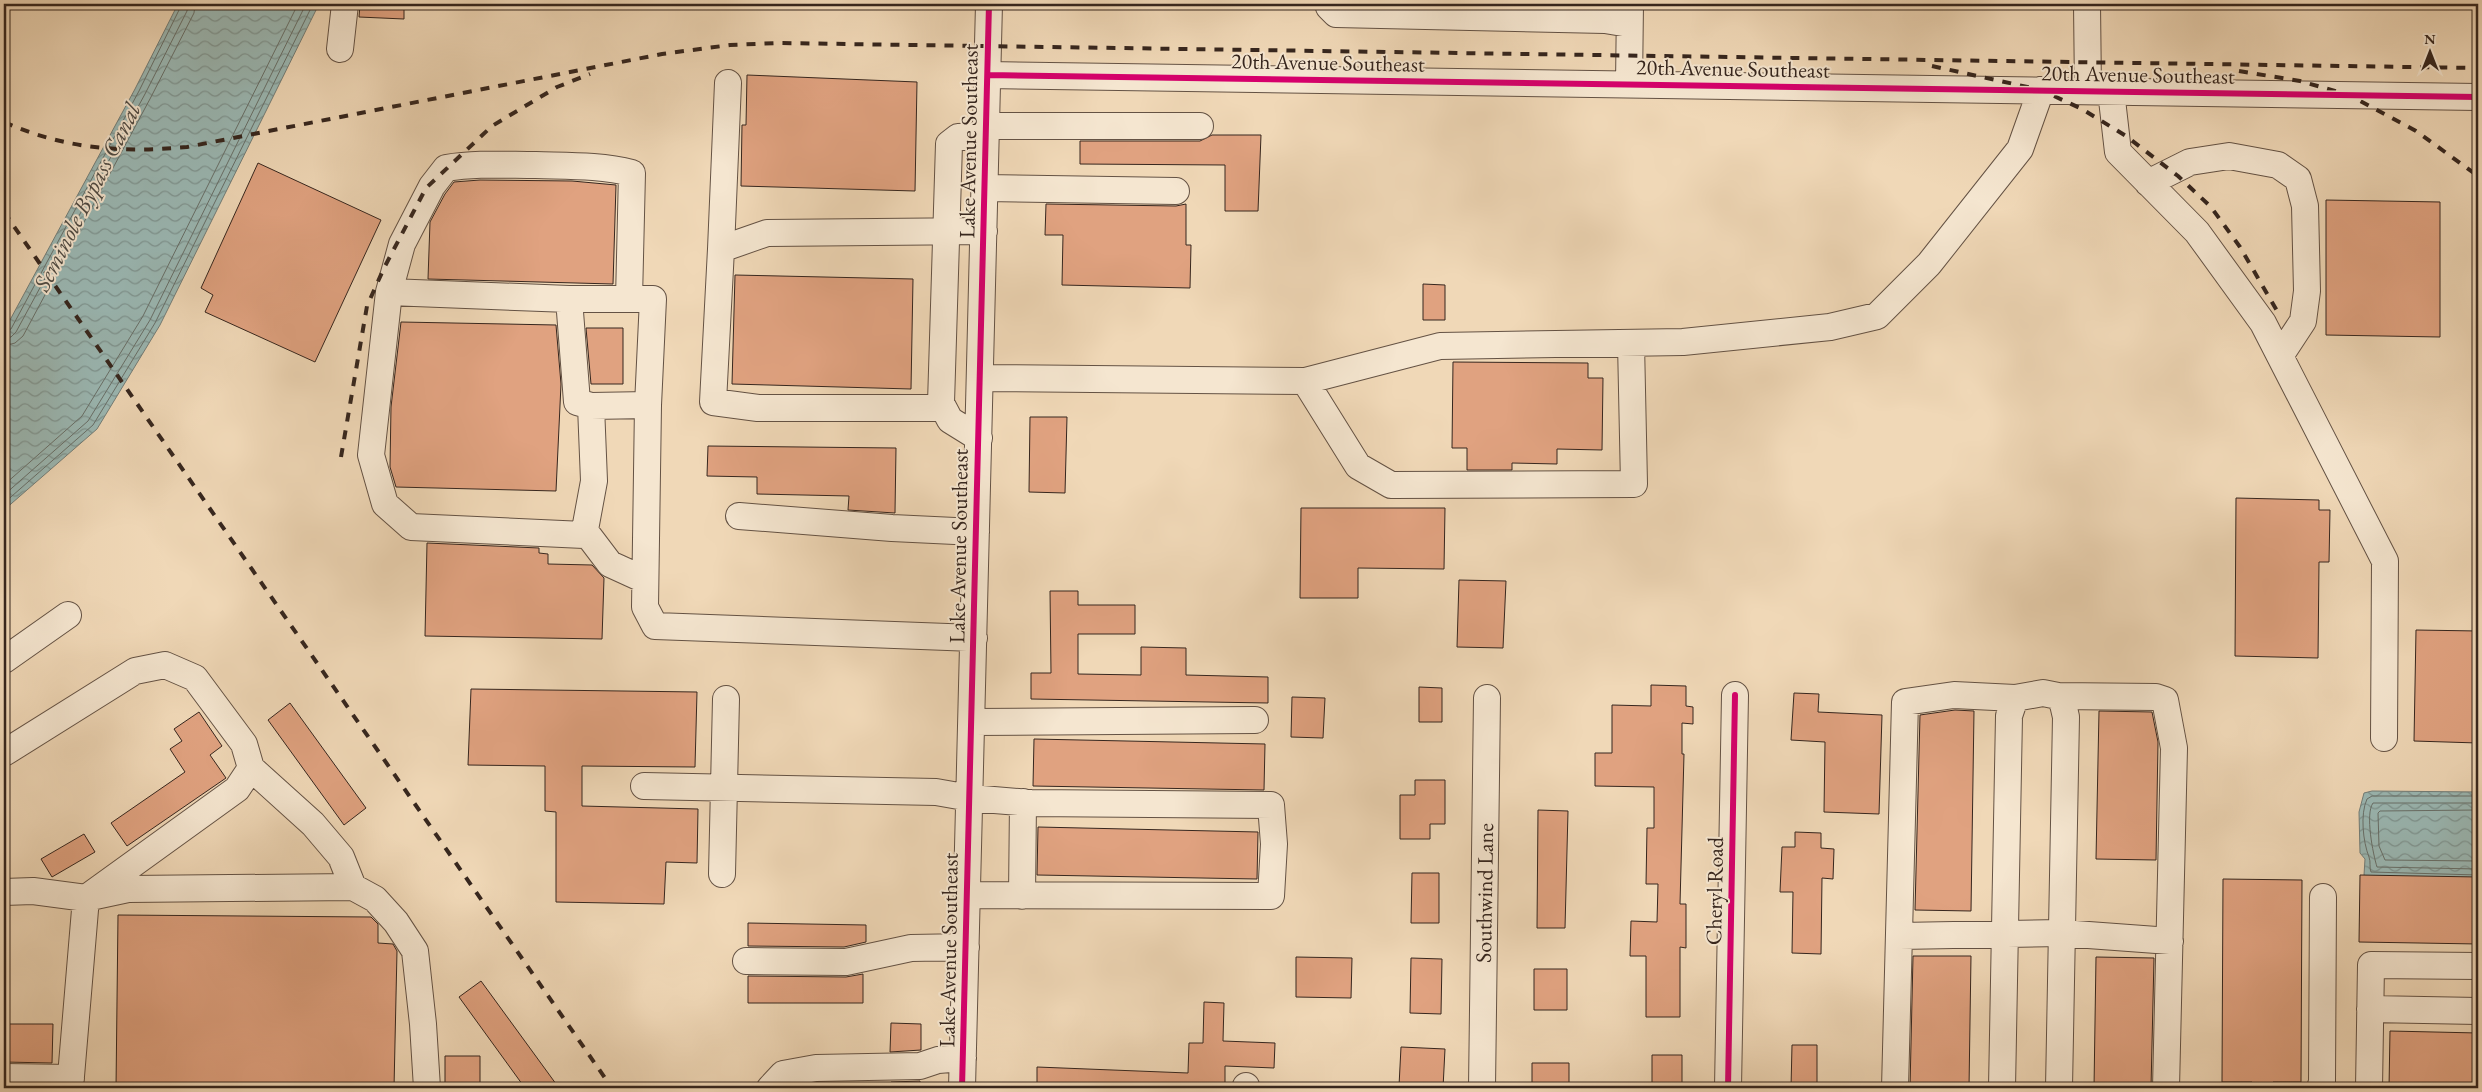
<svg xmlns="http://www.w3.org/2000/svg" width="2482" height="1092" font-family="'EB Garamond',serif">
	<defs>
		<pattern id="water-waves" width="16" height="10" patternUnits="userSpaceOnUse" patternTransform="scale(1.25)"><rect width="16" height="10" fill="#9bb9b5"/><path d="M0 5q4-4 8 0t8 0" fill="none" stroke="#7f9693"/></pattern>
	</defs>
	<rect width="100%" height="100%" fill="#f0d8b7"/>
	<filter id="stains"><feTurbulence type="fractalNoise" baseFrequency=".004" numOctaves="4"/><feColorMatrix values="0 0 0 0 .2 0 0 0 0 .09 0 0 0 0 .02 0 0 0 .5 -.17"/></filter>
	<radialGradient id="worn" r=".72"><stop offset=".6" stop-color="#630" stop-opacity="0"/><stop offset="1" stop-color="#630" stop-opacity=".3"/></radialGradient>
	<path fill="url(#water-waves)" stroke="#737e79" d="M178,4H319L160,325L97,429L4,510V331L135,89Z
		M2372,791L2478,792V880L2374,879L2364,875L2365,859L2360,853L2359,812L2364,793Z"/>
	<g fill="none" stroke-linecap="round" stroke-linejoin="round">
		<path stroke="#68706a" stroke-width="1" d="M4,332L11,329L139,91L182,4
			M4,338L11,337L16,332L145,94L187,11L188,4
			M4,346L15,343L23,336L151,97L194,13L195,4
			M4,485L82,416L143,316L298,4
			M4,495L88,421L150,320L306,4
			M4,503L93,425L155,323L313,4
			M2478,796H2372L2367,799C2360,814 2363,842 2369,857C2371,862 2369,867 2371,872L2478,875
			M2478,803H2373C2365,814 2373,854 2377,867L2478,869
			M2478,810L2380,811L2378,813L2379,846L2385,860L2478,861"/>
	</g>
	<path fill="#e0a280" stroke="#36261e" d="M360,4H404V19L359,17Z
		M747,75L917,82L915,191L741,186L742,125H746Z
		M1212,135H1261L1258,211H1225V165L1080,164V141H1200Z
		M258,163L381,220L315,362L205,312L213,295L201,288Z
		M480,180L572,181L616,185L613,284L428,279L430,222L445,194L454,182Z
		M2326,200L2440,202V337L2326,335Z
		M1046,204L1176,206L1186,204V245H1191L1190,288L1062,285L1063,235H1045Z
		M735,275L913,279L911,389L732,384Z
		M1423,284L1445,285V320H1423Z
		M401,322L556,325L561,384L556,491L396,487L390,467L391,407Z
		M586,328H623V384H591Z
		M1453,362L1588,363V378H1603L1602,450L1557,449V464L1512,463V470H1467V448H1452Z
		M1030,417H1067L1065,493L1029,492Z
		M708,446L896,448L895,513L848,510L849,496L757,494V477L707,476Z
		M2236,498L2319,500V510H2330L2329,562H2319L2318,658L2235,656Z
		M1301,508H1445L1444,569L1358,568V598H1300Z
		M427,543L539,548V553L548,554V564L592,565L604,578L602,639L425,636Z
		M1459,580L1506,581L1503,648L1457,647Z
		M1050,591H1078V605H1135V634H1078V674L1141,675V647L1186,648V675L1268,677V703L1031,699V673H1051Z
		M2416,630L2478,631V743L2414,741Z
		M1651,685L1686,686V706L1693,707V724L1682,723V754H1684L1680,904H1686V948L1680,947V1017H1646V956H1630L1631,921L1657,922L1658,884H1646L1647,828H1654V787L1595,786V753H1612V705L1651,706Z
		M1419,687L1442,688V722H1419Z
		M471,689L697,692L695,767L582,766V806L698,809L697,863L666,862L664,904L556,902V812L545,811V766L468,765Z
		M1794,693L1819,694L1818,712L1882,715L1879,814L1824,812L1825,742L1791,740Z
		M1292,697L1325,698L1323,738L1291,737Z
		M290,703L366,808L344,825L268,720Z
		M1955,710L1974,711L1971,911L1915,910L1920,715Z
		M2099,711L2152,712L2158,742L2156,860L2096,859Z
		M199,712L222,746L210,755L226,778L127,846L111,823L185,772L170,749L182,741L174,729Z
		M1034,739L1265,744L1264,790L1033,786Z
		M1415,780H1445V824H1430V839H1400V795H1415Z
		M1538,810L1568,811L1565,928H1537Z
		M1038,827L1258,832L1257,879L1037,875Z
		M1795,832L1821,833V848L1834,849L1833,879L1822,878L1821,954L1792,953L1793,892H1780L1782,847H1795Z
		M84,834L95,852L52,877L41,859Z
		M1412,873H1439V923H1411Z
		M2360,875L2478,877V944L2359,942Z
		M2223,879L2302,880L2301,1082H2273V1088H2252V1082H2222Z
		M118,915L371,917L378,924V943L393,944L397,951L394,1088H116Z
		M748,923L866,925V942L844,947L748,946Z
		M1913,956H1971L1969,1088H1910Z
		M1296,957L1352,958L1351,998L1296,997Z
		M2096,957L2154,958L2151,1088H2094Z
		M1411,958L1442,959L1441,1014L1410,1013Z
		M1534,969H1567V1010H1534Z
		M863,974V1003H748V976L846,977Z
		M481,981L559,1088H525L459,997Z
		M1204,1002L1224,1003L1223,1041L1275,1043L1274,1068L1225,1066V1088H1037V1067L1188,1073L1189,1043H1203Z
		M891,1023L921,1024V1050L890,1052Z
		M4,1024H53L52,1063L4,1062Z
		M2390,1031L2478,1033V1088H2389Z
		M1792,1045H1817V1088H1791Z
		M1401,1047L1445,1049L1443,1088L1399,1086Z
		M1652,1055H1682V1088H1652Z
		M445,1056H480V1088H445Z
		M1532,1063H1569V1088H1532Z
		M920,1081V1088H891V1082Z"/>
	<g fill="none" stroke-linecap="round" stroke-linejoin="round">
		<g stroke="#645244" stroke-width="28">
			<path id="minor" d="M1329,4V7L1336,14L1605,20L1629,24
				M2087,4L2088,91
				M340,49L345,4
				M988,75L2478,97
				M1629,84L1630,4
				M2111,91L2118,152L2197,232L2263,323L2385,561L2384,738
				M986,126H1200
				M2148,183L2190,162L2229,156L2278,165L2298,179L2305,206L2307,291L2303,321L2280,356
				M985,188L1176,191
				M721,249L728,83
				M389,292L402,244L432,186L446,168C476,163 505,165 536,165C568,166 601,165 632,173L629,299
				M569,299L577,402L591,406
				M980,378L1305,381L1440,346L1683,342L1830,327L1877,316L1929,264L2020,149L2041,90
				M1305,381L1358,466L1391,485L1634,484L1631,343
				M648,405L591,406L594,481L584,535L411,527L385,504L371,455L389,292L569,299H653L648,405L645,607L655,626L974,638
				M942,408H758L713,402L721,249L767,233L984,231
				M979,438L950,420L941,403L949,144L958,137L986,136
				M739,516L892,528L976,532
				M585,531L610,564L645,580
				M4,660L68,615
				M2058,696L2156,697L2165,700L2174,748L2166,1088
				M972,722L1255,720
				M4,753L135,671L165,665L195,678L244,744L251,768L237,789L86,898L33,891L4,892
				M251,768L313,824L341,857L353,887
				M644,786L936,792L970,798L1031,803L1271,805L1274,844L1271,896L967,895
				M722,874L726,699
				M1022,896L1023,802
				M1900,936L2061,933L2170,941
				M746,961L846,962L911,948L966,947
				M2370,1009L2478,1011
				M4,1077L71,1078
				M70,1088L86,898L128,889L353,887L375,899L396,922L415,951L423,1024L427,1088
				M770,1088L783,1074L816,1068L920,1066L938,1060L963,1058
				M962,1088L989,4
				M1246,1088V1086
				M1482,1088L1487,698
				M1728,1088L1735,695
				M1895,1088L1905,702L1954,695L2015,698
				M2002,1088L2009,716L2015,698L2043,693L2058,696L2063,704L2066,717L2059,1088
				M2320,1088L2322,1082L2323,897
				M2369,1088L2371,965L2478,966"/>
		</g>
		<use href="#minor" stroke="#f5e6d0" stroke-width="26"/>
		<path stroke="#36261e" stroke-width="4" stroke-dasharray="9 9" stroke-linecap="butt" d="M1932,66L2041,90L2082,109L2126,136L2178,176L2211,207L2240,247L2280,316
			M2239,71L2300,81L2349,95L2416,131L2478,176
			M4,122C65,149 121,153 187,147L662,54L730,45L777,43L2478,68
			M4,212L612,1088
			M341,457L367,306L384,268L426,188L492,126L557,87L590,74"/>
		<g stroke="#f5e6d0" stroke-width="9">
			<path id="cycleway" d="M988,75L2478,97
				M962,1088L989,4
				M1728,1088L1735,695"/>
		</g>
		<use href="#cycleway" stroke="#d6006c" stroke-width="6"/>
	</g>
	<g text-anchor="middle" stroke-width="4" stroke-linejoin="round" paint-order="stroke">
		<g font-size="22" fill="#36261e" stroke="#f5e6d0">
			<text transform="translate(1328 62) rotate(1)" y="8">20th Avenue Southeast</text>
			<text transform="translate(1733 68) rotate(1)" y="8">20th Avenue Southeast</text>
			<text transform="translate(2138 74) rotate(1)" y="8">20th Avenue Southeast</text>
			<text transform="translate(968 141) rotate(-89)" y="8">Lake Avenue Southeast</text>
			<text transform="translate(958 546) rotate(-89)" y="8">Lake Avenue Southeast</text>
			<text transform="translate(1714 891) rotate(-89)" y="8">Cheryl Road</text>
			<text transform="translate(1484 893) rotate(-89)" y="8">Southwind Lane</text>
			<text transform="translate(948 950) rotate(-89)" y="8">Lake Avenue Southeast</text>
		</g>
		<g font-size="24" font-style="italic" fill="#4f4b44" stroke="#f5e6d0">
			<text transform="translate(87 197) rotate(-63)" y="8">Seminole Bypass Canal</text>
		</g>
	</g>
	<rect width="2482" height="1092" fill="none" stroke="#f0d8b7" stroke-width="20"/>
	<rect x="5" y="5" width="2472" height="1082" fill="none" stroke="#36261e" stroke-width="2.5"/>
	<rect x="10" y="10" width="2462" height="1072" fill="none" stroke="#36261e"/>
	<g transform="translate(2430 52)" stroke="#f5e6d0" stroke-width="4" paint-order="stroke">
	<path d="M0-4L9 19L0 12L-9 19Z" fill="#36261e"/>
	<text y="-8" font-size="14" font-weight="bold" text-anchor="middle" fill="#36261e">N</text>
	</g>
	<rect width="100%" height="100%" filter="url(#stains)"/>
	<rect width="100%" height="100%" fill="url(#worn)"/>
</svg>
